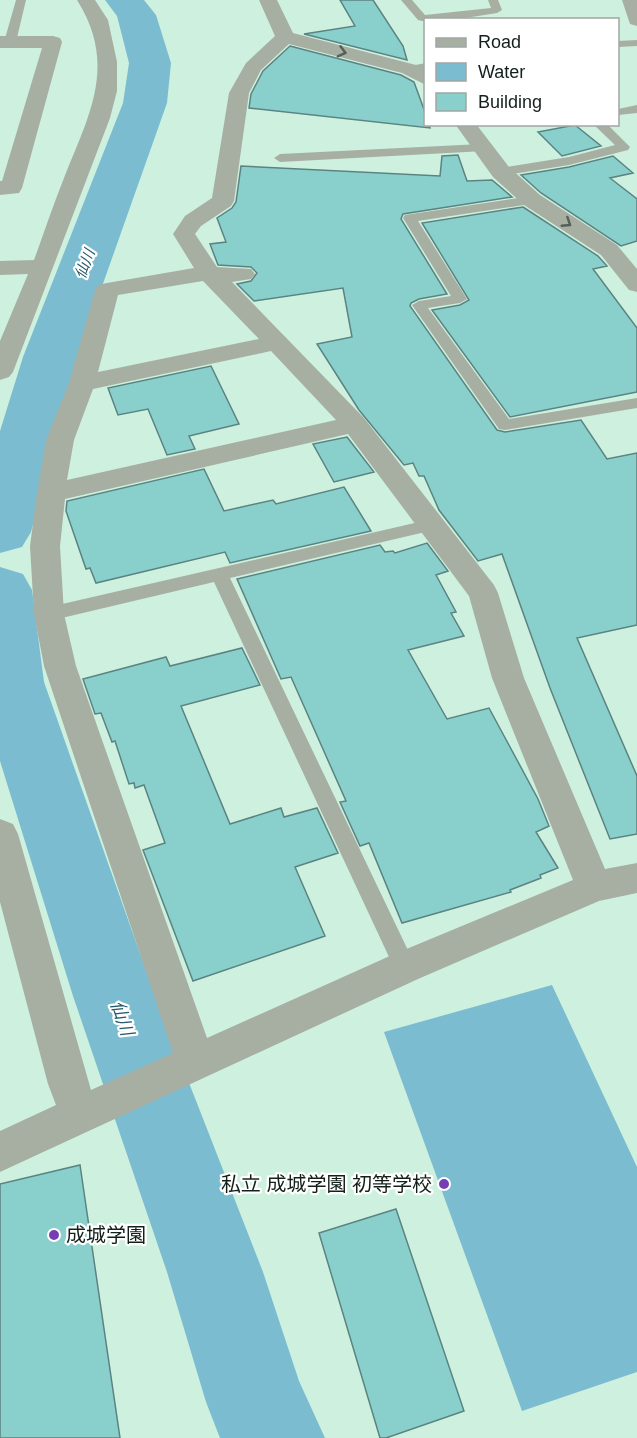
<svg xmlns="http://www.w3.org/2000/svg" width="637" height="1438" font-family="Helvetica,'Noto Sans JP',sans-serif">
	<rect width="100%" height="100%" fill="#cdf1de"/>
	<path fill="#7bbcd0" d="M552,985L637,1167V1372L522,1411L384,1032Z"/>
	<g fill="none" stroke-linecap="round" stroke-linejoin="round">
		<path fill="#7bbcd0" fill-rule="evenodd" d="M105,0H144L156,15L171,63L167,103L77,357L31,532L22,547L0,553V431L23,357L123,103L129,63L117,16Z
			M0,567L23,574L32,590L44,682L155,996L263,1272L299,1381L325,1438H220L206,1402L167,1272L73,996L0,761Z"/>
	</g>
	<path fill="#89d0cc" stroke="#5b8381" stroke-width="1.5" d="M340,0H373L403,46L407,60L304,34L355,26Z
		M290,46L401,75L414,82L426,115V124H429L430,128L249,108L251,94L263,71Z
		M575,125L601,146L562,156L538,132Z
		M458,155L467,181L492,180L512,197L403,214L401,219L447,294L419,299L411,303L410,306L497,430L505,432L581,420L607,459L637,453V625L577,638L637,776V834L610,839L550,688L502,554L478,561L439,510L424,476H419L413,463L404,465L359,410L317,344L352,337L343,288L254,301L237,284L251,281L257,273L251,267L218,265L210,244L226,242L217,218L232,208L236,202L241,166L440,176L442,156Z
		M613,156L633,173L610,178L637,199V241L621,246L541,193L521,175L569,167Z
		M523,207L598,256L607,266L593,269L637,328V392L510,417L432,310L460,305L469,300L422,223Z
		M211,366L239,424L189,436L195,449L167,455L148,409L118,415L108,388Z
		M347,437L374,472L334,482L313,444Z
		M204,469L224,511L273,500L276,504L344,487L371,531L230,563L225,552L96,583L90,568L86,569L66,511L67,501Z
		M427,543L448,571L436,575L456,612L451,613L464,636L408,650L447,719L489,708L538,799L549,826L536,832L558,868L540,875L541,878L510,890L511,892L402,923L369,843L360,846L340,802L346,801L291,677L281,679L237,579L380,545L385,552L393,551L395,553Z
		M242,648L260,685L181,706L230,824L281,808L284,817L317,808L338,853L295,867L325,936L193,981L143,850L165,843L144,785L135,788L134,783L129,784L115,741L112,742L101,713L95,714L83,679L166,657L170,666Z
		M80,1165L120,1438H0V1184Z
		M396,1209L464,1411L386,1438H380L319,1233Z"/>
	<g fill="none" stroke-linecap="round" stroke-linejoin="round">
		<path fill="#a7afa3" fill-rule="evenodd" d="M16,0H26L16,42L10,45L4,42Z
			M401,0H412L425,15L491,8L488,0H498L502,10L497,13L459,19L422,21L418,20Z
			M637,40V46L618,47V41Z
			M426,63V70L409,72L403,69L405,67Z
			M637,105V113L618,115V109Z
			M593,124H607L630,147L628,150L569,165L501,176L495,172L501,168L569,157L615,145Z
			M481,144L485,145L487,148L485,151L280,162L274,158L280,154Z
			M532,196L539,200L537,203L418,221L467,299L460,303L428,308L509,419L637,398V408L505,430L499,429L412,305L419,301L451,296L403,218L405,215Z
			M432,519L438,521L441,525L438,529L230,578L416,967L413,974L405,977L397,974L214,582L49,621L43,619L40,614L43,609L49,607Z"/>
		<path fill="#a7afa3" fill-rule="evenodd" d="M77,0H95L108,20L117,62V91L110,118L13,372L9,377L0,380V341L28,274L0,275V261L34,260C44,233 53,205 64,178C89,115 118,65 77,0Z
			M259,0H277L293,33L416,65L426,70V85L402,73L289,44L261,70L249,93L234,201L231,206L201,226L195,234L217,267L251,269L255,274L251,279L232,282L364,418L494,585L498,593L524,678L605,869L637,863V893L599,901L418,979L0,1172V1131L56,1105L48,1084L0,902V819L13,824L18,834L91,1090L173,1053L44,666L34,614L30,546L37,493L46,440L69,383L95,290L98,285L107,283L194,268L173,234L185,216L212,198L229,93L246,63L275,36ZM203,281L259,339L98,372L118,295ZM271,351L336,420L67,480L74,440L93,389ZM348,434L469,596L492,678L573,880L392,955L207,1038L76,666L64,614L60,546L65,499Z
			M622,0H637V26L630,24Z
			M0,36H53L60,38L62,42L22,188L19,193L0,195V181H2L42,48H0Z
			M455,124H476L509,167L540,195L617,245L637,269V292L629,290L601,255L524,205L493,177Z"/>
	</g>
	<defs><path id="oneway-chevron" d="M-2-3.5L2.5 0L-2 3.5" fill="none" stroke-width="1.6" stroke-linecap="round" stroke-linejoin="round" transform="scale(1.5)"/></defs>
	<g stroke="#566058">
		<use href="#oneway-chevron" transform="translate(342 52) rotate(15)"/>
		<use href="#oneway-chevron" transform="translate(567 223) rotate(33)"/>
	</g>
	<g fill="#763eb4" stroke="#fff" stroke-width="2">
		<circle cx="444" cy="1184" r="6"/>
		<circle cx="54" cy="1235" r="6"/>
	</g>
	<g text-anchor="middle" stroke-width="4.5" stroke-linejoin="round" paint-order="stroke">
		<g font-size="15" font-style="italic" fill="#255b6a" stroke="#fff">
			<text transform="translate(85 264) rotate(-70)" y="5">仙川</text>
		</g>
		<g font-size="18" font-style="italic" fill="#255b6a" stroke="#fff">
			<text transform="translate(122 1018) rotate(70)" y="6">仙川</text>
		</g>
		<g font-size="20" fill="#13201a" stroke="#fff" text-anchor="end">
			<text x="432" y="1191">私立 成城学園 初等学校</text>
			<text x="66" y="1242" text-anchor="start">成城学園</text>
		</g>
	</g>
	<rect x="424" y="18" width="195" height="108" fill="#ffffff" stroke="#a1a6a3" stroke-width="1.5"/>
	<rect x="436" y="38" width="30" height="9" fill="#a7afa3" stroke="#a1a6a3" stroke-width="1.5"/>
	<text x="478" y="48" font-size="18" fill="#13201a">Road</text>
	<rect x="436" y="63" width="30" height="18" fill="#7bbcd0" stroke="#a1a6a3" stroke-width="1.5"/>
	<text x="478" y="78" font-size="18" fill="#13201a">Water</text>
	<rect x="436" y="93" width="30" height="18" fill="#89d0cc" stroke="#a1a6a3" stroke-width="1.5"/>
	<text x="478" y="108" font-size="18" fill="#13201a">Building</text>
</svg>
